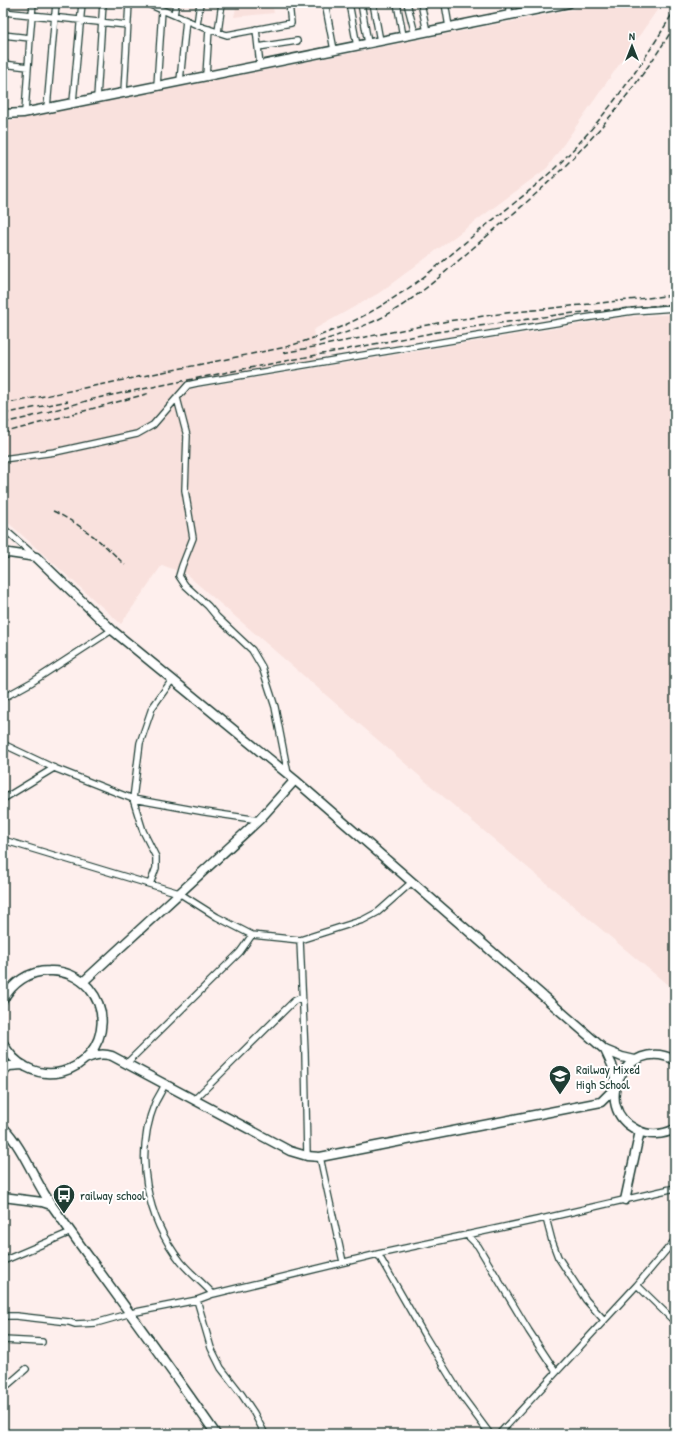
<svg xmlns="http://www.w3.org/2000/svg" width="678" height="1437" font-family="'Patrick Hand',sans-serif">
	<rect width="100%" height="100%" fill="#feefed"/>
	<filter id="ink" filterUnits="userSpaceOnUse"><feTurbulence type="fractalNoise" baseFrequency=".025" numOctaves="2"/><feDisplacementMap in="SourceGraphic" scale="8" xChannelSelector="R" yChannelSelector="G"/><feConvolveMatrix kernelMatrix="1 2 1 2 8 2 1 2 1" color-interpolation-filters="sRGB"/></filter>
	<g filter="url(#ink)">
		<path fill="#f9e1dd" d="M237,3H272L274,13L234,17Z
			M605,3H662L547,168L379,293L313,330L318,360L190,383L189,389L624,317L675,314V991L460,811L186,574L162,565L121,624L3,518V122Z"/>
		<g fill="none" stroke-linecap="round" stroke-linejoin="round">
			<g stroke="#1f3d34" stroke-width="8">
				<path id="street" d="M146,3L202,27L227,35L291,23L289,3
					M325,3L334,50
					M349,3L357,46
					M361,3L368,43
					M373,3L380,41
					M397,3L403,36
					M407,3L415,34
					M421,3L427,32
					M445,3L449,27
					M509,3V15
					M3,12L127,25
					M174,15L176,3
					M197,25L200,3
					M256,29L260,65
					M218,32L222,3
					M3,35L30,38L25,112
					M30,38L33,3
					M258,47L297,41
					M3,64L28,67
					M206,76L209,29
					M180,81L186,20
					M157,86L162,10
					M124,92L129,3
					M97,98L103,3
					M73,102L82,3
					M47,108L56,3
					M177,398L187,436L185,490L193,538L182,566L179,576L185,585L208,606L217,617L252,650L262,667L275,707L288,774
					M3,459L55,452L137,434L153,425L188,385L197,383L585,318L633,311L675,308
					M3,528L36,557
					M3,698L32,682L112,630
					M3,744L54,768L133,799L205,812L259,820
					M3,799L54,768
					M3,840L179,893L217,917L252,935L300,940L363,920L378,912L412,882
					M150,884L156,868V857L143,831L133,799L140,743L152,708L172,680
					M300,940L305,1053L307,1156
					M126,1064L240,952L252,935
					M194,1100L294,1001L302,997
					M320,1157L343,1262
					M546,1218L552,1241L558,1257L586,1300L604,1320
					M467,1235L478,1246L529,1331L556,1372
					M675,1240L637,1285L675,1322
					M378,1254L425,1336L461,1395L490,1434
					M3,1261L71,1232
					M213,1294L378,1254L546,1218L675,1188
					M197,1300L211,1348L221,1368L242,1395L254,1413L265,1434
					M3,1316H16L69,1322L75,1324L96,1323L131,1313L197,1300L213,1294C203,1283 190,1273 181,1262C146,1218 134,1155 155,1103C158,1097 162,1091 165,1084
					M3,1340L42,1342
					M3,1389L26,1369
					M499,1434L637,1285"/>
			</g>
			<g stroke="#1f3d34" stroke-width="11">
				<path id="secondary" d="M3,114L23,113L569,3
					M3,554L9,553L36,557L112,630L295,780L605,1050L622,1057L635,1060
					M83,982L259,820L295,780
					M3,1000C12,983 29,971 49,971C64,970 79,977 89,988C126,1032 75,1093 26,1067C16,1062 8,1053 3,1043
					M605,1050L612,1065L616,1082
					M85,1059C95,1055 102,1053 112,1056L290,1151L307,1156L320,1157L601,1102L615,1088
					M675,1060C626,1035 589,1107 637,1130C649,1136 663,1135 675,1129
					M3,1071L9,1066L23,1065
					M3,1127C25,1150 34,1181 53,1207C107,1283 163,1357 216,1434
					M3,1197L42,1202L51,1205
					M625,1200L640,1131"/>
			</g>
			<use href="#street" stroke="#fff" stroke-width="5.5"/>
			<use href="#secondary" stroke="#fff" stroke-width="8"/>
			<path stroke="#1f3d34" stroke-width="1.5" stroke-dasharray="6 3" stroke-linecap="butt" d="M319,342C339,335 360,328 379,319C414,301 443,274 473,248C502,223 532,199 559,172C603,129 643,78 675,25
				M283,353L448,321L506,313L675,295
				M3,403L20,401L286,347C326,335 363,319 398,295C425,278 449,256 474,235C500,214 531,191 555,168C603,121 642,66 675,9
				M3,414L68,401
				M3,423L26,418L97,398L228,372L437,332L564,314L675,304
				M3,433L150,393
				M53,511C82,525 102,542 125,565"/>
		</g>
	</g>
	<defs>
		<g id="school-pin" transform="scale(1.15)"><path d="M0 17L-7.5 6A9.5 9.5 0 1 1 7.5 6Z" fill="#1f3d34" stroke="#fff"/><path d="M0-5L7-2L0 1L-7-2ZM-4 1L0 2.5L4 1V4Q0 6-4 4Z" fill="#fff"/></g>
		<g id="bus-pin" transform="scale(1.15)"><path d="M0 17L-7.5 6A9.5 9.5 0 1 1 7.5 6Z" fill="#1f3d34" stroke="#fff"/><path d="M-5-6H5V4H4V6H2V4H-2V6H-4V4H-5ZM-3.5-4V0h7V-4ZM-3.5 1.2v1.5H-2V1.2ZM2 1.2v1.5H3.5V1.2Z" fill="#fff"/></g>
	</defs>
	<g fill-rule="evenodd">
		<use href="#school-pin" x="560" y="1076"/>
		<use href="#bus-pin" x="64" y="1195"/>
	</g>
	<g text-anchor="middle" stroke-width="4" stroke-linejoin="round" paint-order="stroke">
		<g font-size="13" fill="#1f3d34" stroke="#fff" text-anchor="start">
			<text x="576" y="1074">Railway Mixed<tspan x="576" dy="15">High School</tspan></text>
			<text x="80" y="1200">railway school</text>
		</g>
	</g>
	<rect width="678" height="1437" fill="none" stroke="#fff" stroke-width="16"/>
	<rect x="8" y="8" width="662" height="1421" fill="none" stroke="#1f3d34" stroke-width="1.5" filter="url(#ink)"/>
	<g transform="translate(632 46)" stroke="#ffffff" stroke-width="3" paint-order="stroke">
	<path d="M0-3L7 15L0 10L-7 15Z" fill="#1f3d34"/>
	<text y="-6" font-size="11" font-weight="bold" text-anchor="middle" fill="#1f3d34">N</text>
	</g>
</svg>
